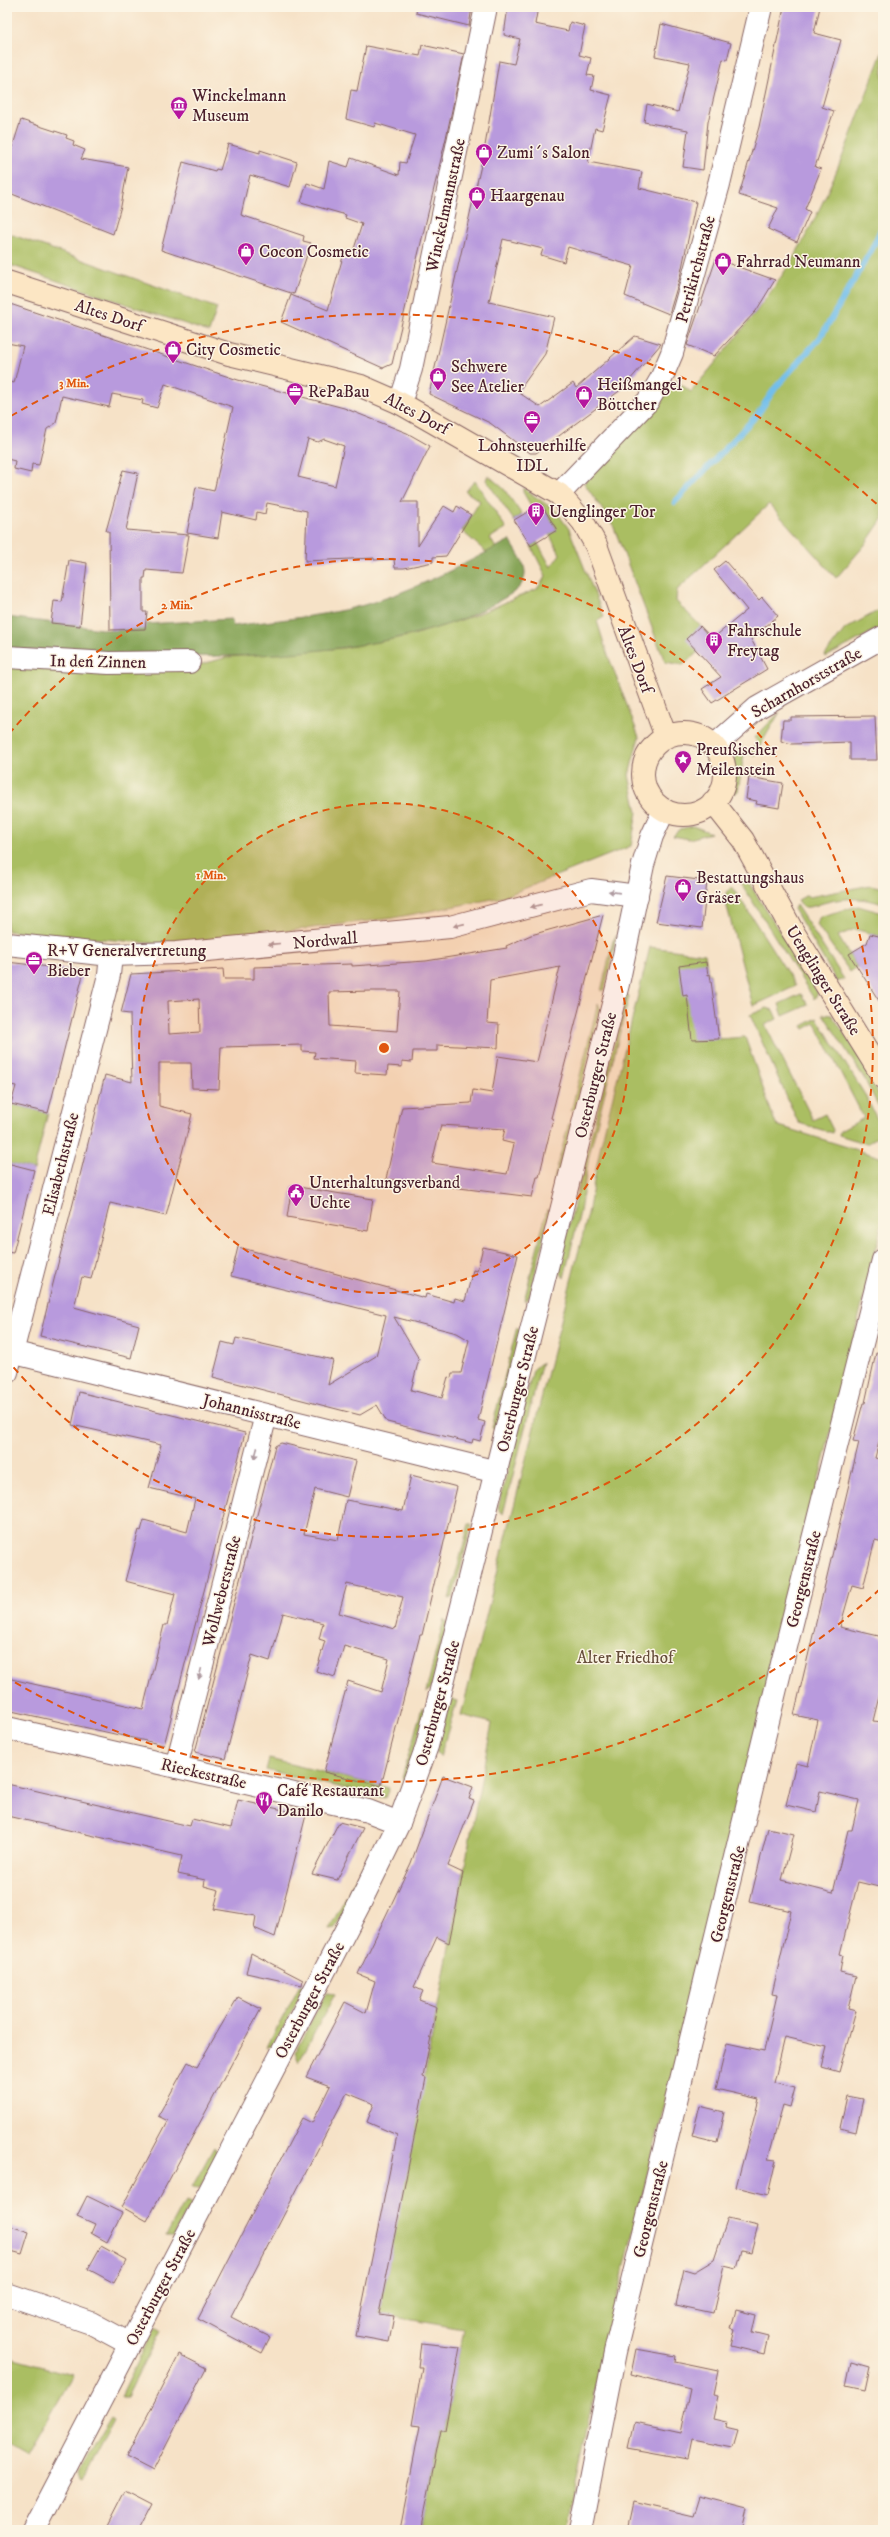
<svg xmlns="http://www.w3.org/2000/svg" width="890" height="2537" font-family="'IM FELL DW Pica',serif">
	<rect width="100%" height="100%" fill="#fcf5e5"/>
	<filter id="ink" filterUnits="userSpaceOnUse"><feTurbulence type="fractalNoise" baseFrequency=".025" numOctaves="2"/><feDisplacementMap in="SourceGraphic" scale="8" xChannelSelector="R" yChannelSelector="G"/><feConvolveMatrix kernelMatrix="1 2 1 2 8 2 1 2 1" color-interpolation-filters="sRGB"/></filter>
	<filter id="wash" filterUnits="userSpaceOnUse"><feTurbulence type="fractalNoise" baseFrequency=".012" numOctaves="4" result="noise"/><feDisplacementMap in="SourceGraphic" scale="16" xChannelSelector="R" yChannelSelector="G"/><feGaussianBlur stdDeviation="0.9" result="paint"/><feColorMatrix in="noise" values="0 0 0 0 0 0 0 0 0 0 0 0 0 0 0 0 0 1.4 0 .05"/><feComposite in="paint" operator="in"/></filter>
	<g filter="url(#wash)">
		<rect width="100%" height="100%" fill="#f6e2c7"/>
		<path fill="#aabe62" stroke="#7a6e46" d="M883,50V518L864,546L836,578L769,504L677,590L676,601L713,639L683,665L665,662L613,525L584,483L669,384L677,381L691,392C729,346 773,295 802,243C836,182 858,115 883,50Z
			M7,233L217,308L209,332L7,264Z
			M488,475L504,489L522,515L514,520L515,522L486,480Z
			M475,481L506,528L490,538L496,548L487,553L462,531L480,501L465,491Z
			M523,488L556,511L569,529L604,617L597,621L606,650L639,737L629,775L637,812L631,846L503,897L393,918L174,945L7,931V665L188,668L228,657L343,648L414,635L473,616L537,589L546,576L531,546L537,542L551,567L560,554L549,534L557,530L541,504L533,509L523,492Z
			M883,608V626L826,657L825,655L845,629Z
			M780,712L755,754L754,757L751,754L757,741L754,738Z
			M741,746L744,754L738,791L734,794L733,764Z
			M693,826L711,833L689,839L673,836L680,829Z
			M739,880H747L818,993L814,999Z
			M871,885L883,888V904C865,898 846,897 827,902C818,904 812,908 803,907L798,900L807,895L809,897Z
			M732,886L796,986L753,1006L725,899L726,894Z
			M796,905L844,979L837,982L794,909Z
			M858,906L883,913V937L855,929L838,936L857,967L850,972L817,925L819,918L822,916Z
			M616,936L605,989L601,991L613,941Z
			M650,947L705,954L708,974H710L719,1039L745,1037L776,1125L883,1158V1219L594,2391L567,2530H421L441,2430H445L463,2329L379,2314L492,1723L461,1715L588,1214L600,1148Z
			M801,994L808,1005L783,1016L779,1004Z
			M626,995L629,996L589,1156L580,1212L564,1278L558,1269Z
			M598,1003L600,1008L576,1109L571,1111Z
			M767,1008L773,1010L777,1019L765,1025L813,1120L825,1114L833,1130L832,1133L799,1123L797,1120L750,1015Z
			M823,1014L832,1015C847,1038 883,1089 883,1115L864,1078Z
			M817,1018L865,1095L882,1129L881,1134L867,1144L839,1135L840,1131L864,1118L815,1023L804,1029L802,1026Z
			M7,1103L48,1113L34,1170L7,1163Z
			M569,1122L571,1127L559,1179L553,1183Z
			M547,1209L550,1213L529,1298L524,1301Z
			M517,1327L521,1331L496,1429L492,1428Z
			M542,1362L503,1514L498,1508L533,1370Z
			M469,1524H472L453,1597L449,1599Z
			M444,1619L447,1624L431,1689L426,1692Z
			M450,1699L457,1701L440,1757L436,1753Z
			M422,1708L425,1713L406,1779L402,1778Z
			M269,1759L389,1788L385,1798L266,1770Z
			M372,1858L335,1928L329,1929L362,1867L368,1859Z
			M301,1983L304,1988L274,2046L267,2047Z
			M326,1993L335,1994L299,2062L295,2052Z
			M214,2147L218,2153L200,2188L192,2187Z
			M185,2201L191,2204L174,2236H166Z
			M154,2328L160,2331L127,2397H121Z
			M7,2357L73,2375L28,2455L7,2443Z
			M111,2418L114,2420L82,2481L80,2480L78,2471Z"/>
		<path fill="#87a558" stroke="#686242" d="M510,540C515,550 529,566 524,579C520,592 503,598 492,605C457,625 417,634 378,642C255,664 131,656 7,649V617L110,630L145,629L146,624L231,619L233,626C282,619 334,616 380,600C425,585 468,562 510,540Z"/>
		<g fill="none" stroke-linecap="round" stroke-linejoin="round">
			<path stroke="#71beeb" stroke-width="6" d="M675,502L757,415L776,387L820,338L872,249L883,225"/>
		</g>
		<g id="blocks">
			<path fill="#b89add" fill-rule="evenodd" d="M417,7H472L469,26L416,13Z
				M508,7H538L535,24L568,31L570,22L585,26L579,55L591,58L587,75L594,76L591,90L611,95L602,130L595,128L588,162L642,172L639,188L696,202L680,277L669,314L625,296L633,266L568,247L564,262L541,255L543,249L503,239L489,302L554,317L545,354L518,392L540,407L573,383L576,388L635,336L661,344L622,389L536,453H530L490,423L429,394L484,152L499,61L514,64L520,39L504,35Z
				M784,7H820L814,33L841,40L822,107L834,111L815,167L821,169L805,209L810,212L797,242L768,229L778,208L739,195L759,127Z
				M661,24L731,43L727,60L723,59L708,122L703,170L683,167L688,130L644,122L647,104L678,112L690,63L655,56Z
				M422,45L464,54L446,138L392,364L383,368L281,322L291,295L328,310L344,253L352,255L362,224L345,218L346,215L301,202L307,183L324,189L329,161L348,167L351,158L399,175L400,162L406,163L415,135L375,123L374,127L346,119L351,90L357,91L366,46L420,56Z
				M21,120L67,135L66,138L74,141L73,145L85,150L81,159L128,167L121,206L113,234L7,192V164Z
				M228,144L260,153V150L297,162L290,187L250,175L241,215L304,236L303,241L311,243L294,294L161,250L183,162L215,171L216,169L220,170Z
				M716,259L775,280L756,311L714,356L687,345Z
				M7,303L238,380L344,408L407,433L430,446L402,502H418V546L444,506L454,512L457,506L471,515L446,556L433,557V562L404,568H395L394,559L374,560V558L305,561L307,511L267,503L265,514L257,512L256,520L222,512L218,538L187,533L196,487L214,491L233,407L165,384L157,408L142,404L143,400L112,394L109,407L62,396L56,423L47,429L39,465L32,464L31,473L14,469L15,461L7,459V381L14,383L23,346L7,343ZM308,439L318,442L324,439L344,446L335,486L298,477Z
				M123,470L138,473L126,530L189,535L182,573L146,570L145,578H143V612H147L145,629L110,630L109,531H106Z
				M541,504L557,530L531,546L514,520Z
				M69,560L87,563L80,626L51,623L54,601L62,602Z
				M725,561L759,600L762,597L778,616L751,639L767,669L712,703L702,689L721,677L686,639L700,626L712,639L747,610L714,570Z
				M875,716L877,760H850V742L792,744L781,741L783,720H791V717Z
				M749,777L783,783L779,808L756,804L757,801L746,799Z
				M667,876L707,881L702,928L656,922Z
				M603,915L551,1118L553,1119L539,1177H537L532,1197L386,1179L402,1107L471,1103L473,1090L492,1093L498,1056L537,1062L560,967L490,980L487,1023L499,1024L498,1048L437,1045V1051H413L412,1062L402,1061V1067L388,1066L387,1075L355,1073L356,1061L314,1058L315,1052L302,1051V1045L221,1047L219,1089L192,1088L191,1063H159V1106L192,1114L166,1216L110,1203L91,1279L82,1277L74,1307L139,1325L131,1358L40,1336L105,1075L132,1082L130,1014L121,1013L131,974L223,969L224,979H254V967L352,964V966L426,961L507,948L506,946L531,935ZM371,991H400L397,1031L330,1026L329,992ZM199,999L200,1032L169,1034L168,1001ZM441,1125L505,1129L502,1141L514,1144L507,1174L432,1163Z
				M870,934L883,937V1007L849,954L867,943Z
				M7,962L84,971L48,1113L11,1104L16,1086L7,1084Z
				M706,962L708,975L710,974L719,1039L692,1040L687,995L683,996L679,966Z
				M7,1163L34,1170L13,1253L7,1252Z
				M292,1186L373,1199L368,1231L287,1217Z
				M238,1247L425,1298L426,1294L454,1302L455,1298L465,1301L473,1270L477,1271L483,1247L518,1255L478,1420L485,1422L480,1441L473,1439L472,1443L387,1422L377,1405L360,1415L213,1377L222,1342L234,1345L236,1338L333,1360L328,1385L376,1356L386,1315L231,1276ZM394,1317L457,1333L469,1340L461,1373H452L451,1378L448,1377L442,1398L411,1390L419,1359Z
				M876,1353L883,1354V1426L875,1458L883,1460V1542L875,1540L863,1588L852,1585L840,1627L883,1637V1680L873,1721L883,1722V1888L858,1882L840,1954L843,1955L840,1972L856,1976L848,2009L856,2011L839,2072L822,2067L827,2047L785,2037L774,2083L795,2088L790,2107L783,2105L768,2159L776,2160L768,2195L736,2187L759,2099L716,2089L727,2043L764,2051L777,1995L772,1994L791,1911L750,1901L768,1828L794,1834L782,1880L833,1893L848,1830H852L859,1800L820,1791L816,1812L786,1805L796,1763L808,1766L818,1720L794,1715L859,1442L853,1441L863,1403H865Z
				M79,1392L245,1433L164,1745L7,1710V1678L143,1709L164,1625H167L175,1594L125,1581L139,1530L141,1531L144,1520L187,1532L195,1499L149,1488L161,1445L72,1425Z
				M281,1443L356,1461L347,1497L315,1489L304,1534L338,1540L346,1500L403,1511L411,1475L457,1487L422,1635H420L381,1786L324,1772L348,1681L381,1692L389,1659L344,1646L335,1677L316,1671L325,1641L319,1639L323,1623L283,1613L270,1661L252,1655L225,1759L195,1752L275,1446ZM347,1584L403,1597L395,1629L339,1613Z
				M443,1776L473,1787L469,1799L474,1801L448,1866L463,1873L449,1943L437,1937L414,1987L423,1991L419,2000L437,2007L423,2077L426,2078L379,2314L394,2316L389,2342L356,2336L397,2135L367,2122L374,2104L347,2093L231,2317L270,2337L262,2353L198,2319L302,2118L312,2123L330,2086L306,2077L345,2002L366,2013L375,1981L358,1974L411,1863Z
				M7,1784L190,1826L192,1819L231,1828L238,1800L306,1815L275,1937L254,1928L256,1916L214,1909L219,1890L204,1886L205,1880L178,1874L182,1856L7,1816Z
				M339,1822L363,1828L337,1880L312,1874Z
				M251,1953L303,1980L302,1985L246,1973Z
				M238,1997L261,2009L147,2221L122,2207L168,2121L158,2116L188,2062L197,2067Z
				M847,2096L863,2099L856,2132L840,2128Z
				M700,2106L724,2112L717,2142L692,2136Z
				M87,2196L122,2213L107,2242L91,2233L95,2224L77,2216Z
				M728,2218L758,2225L751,2252L742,2250L737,2269L724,2266L713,2313L676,2305L684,2269L694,2272L714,2260Z
				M7,2225L29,2232L22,2254L7,2250Z
				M101,2246L126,2260L114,2283L88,2269Z
				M736,2310L756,2315L752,2333L768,2337L764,2354L731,2346L735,2329L731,2328Z
				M421,2343L460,2347L445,2430H441L421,2530H400L420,2426L412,2425L422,2367H418Z
				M636,2349L676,2356L675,2362L718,2371L713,2395L718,2396L713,2419L726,2422L725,2428L738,2431L733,2448L692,2440L688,2459L628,2448L634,2422L681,2432L690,2389L631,2374Z
				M179,2354L206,2368L153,2471L126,2457Z
				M851,2362L869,2367L864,2390L846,2386Z
				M125,2491L152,2505L139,2530H105Z
				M700,2497L747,2509L742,2530H627L633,2502L694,2516Z"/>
		</g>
	</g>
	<g filter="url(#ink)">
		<use href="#blocks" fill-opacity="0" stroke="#866362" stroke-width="1"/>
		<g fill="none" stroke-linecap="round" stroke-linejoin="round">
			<g stroke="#866362" stroke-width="24">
				<path id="minor" d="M400,403L411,369L486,7
					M559,494L648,401L661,379L672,353L719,184L761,7
					M7,657L109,663L189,662
					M714,746L757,708L883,637
					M7,944L111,955L176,953L450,927L591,890L637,896
					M7,1351L497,1472
					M7,1372L109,975L111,955
					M7,1728L368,1811L399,1823
					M176,1767L266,1415
					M7,2294L91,2323L130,2344
					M580,2530L615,2352L786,1647L883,1260"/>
			</g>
			<g stroke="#866362" stroke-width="24">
				<path id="tertiary" d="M33,2530L360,1903L399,1823L427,1746L618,984L643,865L652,836L664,810"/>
			</g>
			<g stroke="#866362" stroke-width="24">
				<path id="secondary" d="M7,282L229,354L361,386L400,403L559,494L583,522L596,545L666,737
					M643 774a41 41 0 1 1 82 0a41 41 0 1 1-82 0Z
					M713,802L743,840L792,930L883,1077"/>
			</g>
			<use href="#minor" stroke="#fff" stroke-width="22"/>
			<use href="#tertiary" stroke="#fff" stroke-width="22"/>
			<use href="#secondary" stroke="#fce6c4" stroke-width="22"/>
		</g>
		<defs><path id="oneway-solid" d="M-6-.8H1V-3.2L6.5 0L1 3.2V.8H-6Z"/></defs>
		<g fill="#ae9aa0">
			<use href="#oneway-solid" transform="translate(614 892) rotate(-172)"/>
			<use href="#oneway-solid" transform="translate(536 906) rotate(165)"/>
			<use href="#oneway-solid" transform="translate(459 925) rotate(167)"/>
			<use href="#oneway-solid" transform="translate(274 944) rotate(175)"/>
			<use href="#oneway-solid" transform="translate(256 1453) rotate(105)"/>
			<use href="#oneway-solid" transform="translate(200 1674) rotate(104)"/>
		</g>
	</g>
	<circle cx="384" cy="1048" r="245" fill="#e0560e" fill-opacity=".12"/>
	<g fill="none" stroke="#e0560e" stroke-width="2" stroke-dasharray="7 5">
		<circle cx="384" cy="1048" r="245"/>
		<path d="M9 734A489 489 0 1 1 9 1362"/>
		<path d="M880 1589A734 734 0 0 1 11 1680M11 416A734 734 0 0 1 880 507"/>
	</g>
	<defs>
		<g id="museum-pin" transform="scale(0.9)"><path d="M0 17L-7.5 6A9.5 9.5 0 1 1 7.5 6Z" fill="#b5179e" stroke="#fcf5e5"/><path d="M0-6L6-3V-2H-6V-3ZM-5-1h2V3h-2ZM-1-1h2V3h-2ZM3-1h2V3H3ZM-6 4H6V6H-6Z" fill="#fff"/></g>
		<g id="shop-pin" transform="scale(0.9)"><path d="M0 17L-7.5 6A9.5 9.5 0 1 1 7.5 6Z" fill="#b5179e" stroke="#fcf5e5"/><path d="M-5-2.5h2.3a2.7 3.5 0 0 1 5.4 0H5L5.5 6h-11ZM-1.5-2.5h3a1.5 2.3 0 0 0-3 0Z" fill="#fff"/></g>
		<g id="office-pin" transform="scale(0.9)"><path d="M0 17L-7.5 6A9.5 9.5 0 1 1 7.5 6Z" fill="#b5179e" stroke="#fcf5e5"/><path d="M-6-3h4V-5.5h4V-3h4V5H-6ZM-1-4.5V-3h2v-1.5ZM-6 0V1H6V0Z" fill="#fff"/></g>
		<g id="building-pin" transform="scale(0.9)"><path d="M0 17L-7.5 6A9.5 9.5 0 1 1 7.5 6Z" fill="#b5179e" stroke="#fcf5e5"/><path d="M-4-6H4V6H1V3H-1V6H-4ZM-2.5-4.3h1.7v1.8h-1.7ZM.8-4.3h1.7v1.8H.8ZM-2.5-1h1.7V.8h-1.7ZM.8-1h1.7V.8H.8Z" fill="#fff"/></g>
		<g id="sight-pin" transform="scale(0.9)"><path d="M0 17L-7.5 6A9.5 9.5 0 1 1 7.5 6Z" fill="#b5179e" stroke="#fcf5e5"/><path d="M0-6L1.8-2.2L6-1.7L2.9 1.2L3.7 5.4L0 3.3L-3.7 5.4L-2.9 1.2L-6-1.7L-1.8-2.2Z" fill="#fff"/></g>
		<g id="civic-pin" transform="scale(0.9)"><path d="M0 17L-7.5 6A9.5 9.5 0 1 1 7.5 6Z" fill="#b5179e" stroke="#fcf5e5"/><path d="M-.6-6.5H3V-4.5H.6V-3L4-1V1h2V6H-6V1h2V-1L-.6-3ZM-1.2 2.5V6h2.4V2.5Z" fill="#fff"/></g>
		<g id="restaurant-pin" transform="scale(0.9)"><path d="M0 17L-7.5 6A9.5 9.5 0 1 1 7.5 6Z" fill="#b5179e" stroke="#fcf5e5"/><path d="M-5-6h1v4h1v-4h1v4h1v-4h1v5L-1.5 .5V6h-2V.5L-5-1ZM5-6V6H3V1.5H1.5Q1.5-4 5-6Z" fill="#fff"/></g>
	</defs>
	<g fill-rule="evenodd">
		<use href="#museum-pin" x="179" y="105"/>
		<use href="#shop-pin" x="484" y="152"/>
		<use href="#shop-pin" x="477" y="195"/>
		<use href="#shop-pin" x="246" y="251"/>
		<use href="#shop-pin" x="723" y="261"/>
		<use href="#shop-pin" x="173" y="349"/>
		<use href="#shop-pin" x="438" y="376"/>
		<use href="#office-pin" x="295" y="391"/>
		<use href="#shop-pin" x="584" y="394"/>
		<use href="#office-pin" x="532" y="419"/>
		<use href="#building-pin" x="536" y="511"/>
		<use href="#building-pin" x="714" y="640"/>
		<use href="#sight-pin" x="683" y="759"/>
		<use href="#shop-pin" x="683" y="887"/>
		<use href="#office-pin" x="34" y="960"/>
		<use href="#civic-pin" x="296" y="1192"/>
		<use href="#restaurant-pin" x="264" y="1800"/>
	</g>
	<g text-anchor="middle" stroke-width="3" stroke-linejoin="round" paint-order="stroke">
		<g font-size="17" fill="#4a1f2b" stroke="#fcf5e5" text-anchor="start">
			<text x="192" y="101">Winckelmann<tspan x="192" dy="20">Museum</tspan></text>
			<text x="497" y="158">Zumi´s Salon</text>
			<text x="490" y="201">Haargenau</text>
			<text x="259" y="257">Cocon Cosmetic</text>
			<text x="736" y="267">Fahrrad Neumann</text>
			<text x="186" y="355">City Cosmetic</text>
			<text x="451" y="372">Schwere<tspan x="451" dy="20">See Atelier</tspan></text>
			<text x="597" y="390">Heißmangel<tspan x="597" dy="20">Böttcher</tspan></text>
			<text x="308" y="397">RePaBau</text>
			<text x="532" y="451" text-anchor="middle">Lohnsteuerhilfe<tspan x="532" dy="20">IDL</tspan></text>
			<text x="549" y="517">Uenglinger Tor</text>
			<text x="727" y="636">Fahrschule<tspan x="727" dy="20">Freytag</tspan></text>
			<text x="696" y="755">Preußischer<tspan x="696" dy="20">Meilenstein</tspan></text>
			<text x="696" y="883">Bestattungshaus<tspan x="696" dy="20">Gräser</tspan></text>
			<text x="47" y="956">R+V Generalvertretung<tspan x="47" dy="20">Bieber</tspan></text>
			<text x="309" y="1188">Unterhaltungsverband<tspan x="309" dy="20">Uchte</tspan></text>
			<text x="277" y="1796">Café Restaurant<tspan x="277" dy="20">Danilo</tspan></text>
		</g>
		<g font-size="17" fill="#4a1f2b" stroke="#fcf5e5">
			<text transform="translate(445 205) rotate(-78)" y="6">Winckelmannstraße</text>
			<text transform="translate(695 269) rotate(-75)" y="6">Petrikirchstraße</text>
			<text transform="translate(109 315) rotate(18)" y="6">Altes Dorf</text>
			<text transform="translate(417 413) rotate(28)" y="6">Altes Dorf</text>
			<text transform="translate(636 659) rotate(69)" y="6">Altes Dorf</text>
			<text transform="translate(98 661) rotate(1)" y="6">In den Zinnen</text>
			<text transform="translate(806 682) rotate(-30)" y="6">Scharnhorststraße</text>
			<text transform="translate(325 940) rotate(-5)" y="6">Nordwall</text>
			<text transform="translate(824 980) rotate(58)" y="6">Uenglinger Straße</text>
			<text transform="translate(595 1075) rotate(-76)" y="6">Osterburger Straße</text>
			<text transform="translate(60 1164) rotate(-76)" y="6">Elisabethstraße</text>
			<text transform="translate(517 1389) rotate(-76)" y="6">Osterburger Straße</text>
			<text transform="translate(252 1411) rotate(14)" y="6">Johannisstraße</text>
			<text transform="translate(803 1579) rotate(-76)" y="6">Georgenstraße</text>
			<text transform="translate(221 1591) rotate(-76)" y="6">Wollweberstraße</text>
			<text transform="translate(437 1703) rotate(-75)" y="6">Osterburger Straße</text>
			<text transform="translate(204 1773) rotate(13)" y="6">Rieckestraße</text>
			<text transform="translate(727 1894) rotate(-76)" y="6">Georgenstraße</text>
			<text transform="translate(309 2000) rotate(-62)" y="6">Osterburger Straße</text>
			<text transform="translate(650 2209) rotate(-76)" y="6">Georgenstraße</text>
			<text transform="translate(160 2287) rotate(-62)" y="6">Osterburger Straße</text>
		</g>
		<g font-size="17" fill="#674f3c" stroke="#fcf5e5">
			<text x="625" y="1663">Alter Friedhof</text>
		</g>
	</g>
	<circle cx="384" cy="1048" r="6" fill="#e0560e" stroke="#fcf5e5" stroke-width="2"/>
	<g font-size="12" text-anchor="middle" font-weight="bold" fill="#e0560e" stroke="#fcf5e5" stroke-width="3" stroke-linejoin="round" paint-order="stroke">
		<text x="74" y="387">3 Min.</text>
		<text x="177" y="609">2 Min.</text>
		<text x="211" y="879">1 Min.</text>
	</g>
	<rect width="890" height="2537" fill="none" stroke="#fcf5e5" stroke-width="24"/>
</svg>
